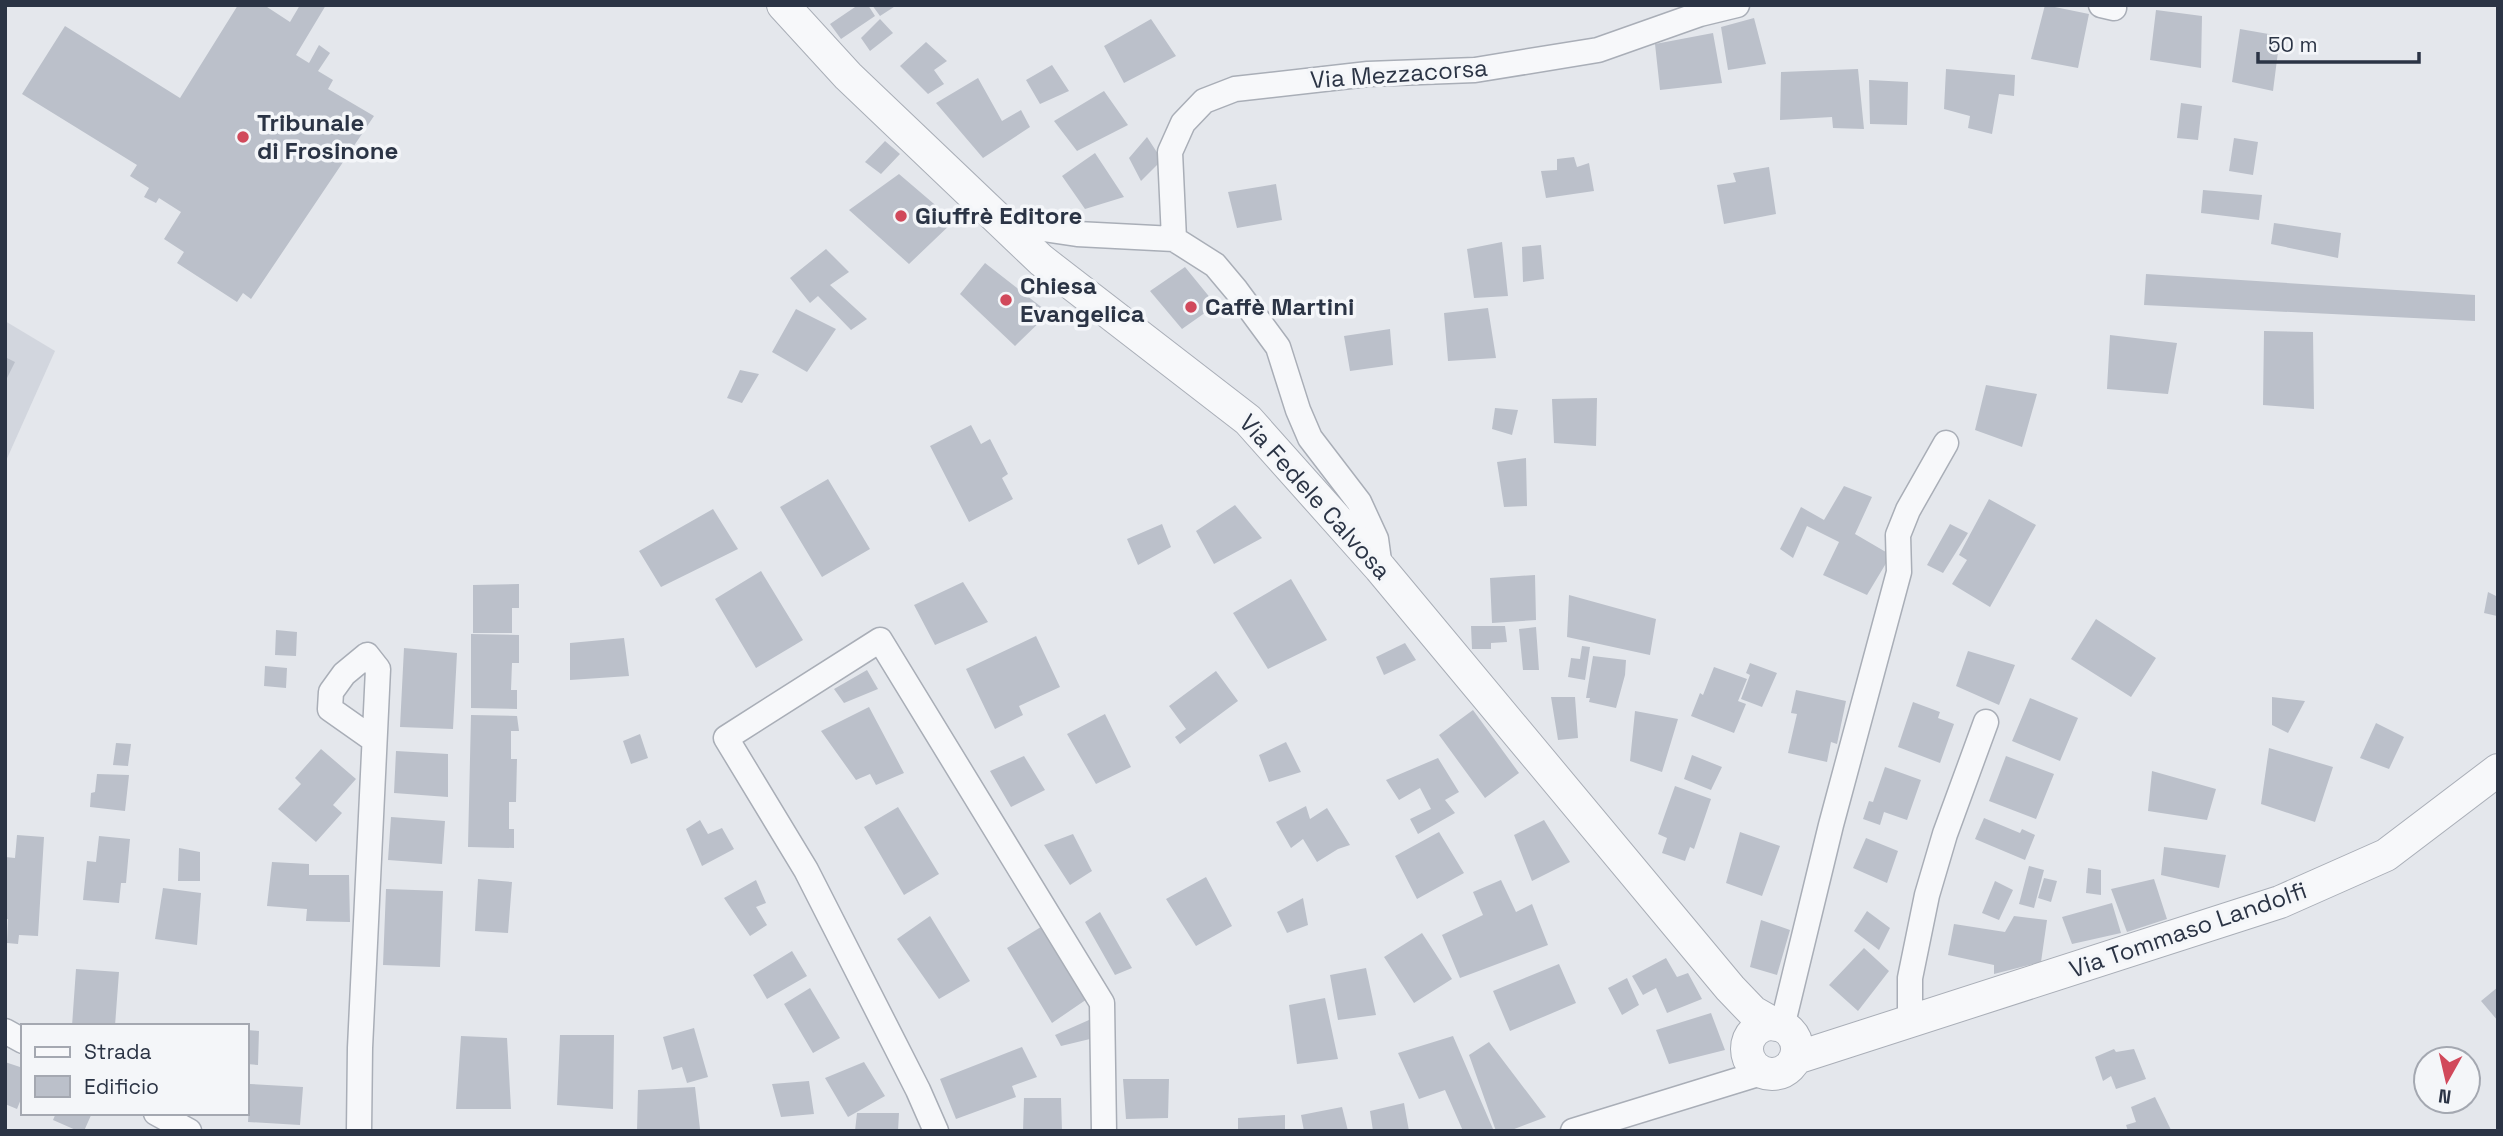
<svg xmlns="http://www.w3.org/2000/svg" width="2503" height="1136" font-family="'Space Grotesk',sans-serif">
	<rect width="100%" height="100%" fill="#e4e7ec"/>
	<path fill="#d2d6de" d="M5,321L55,351L5,463Z"/>
	<path fill="#bbc0ca" d="M238,5H264L290,22L300,5H326L296,55L309,63L319,45L330,53L318,71L333,80L328,89L374,116L251,299L243,293L237,302L177,263L184,252L164,239L181,212L159,198L156,203L144,197L149,188L130,176L137,165L22,94L65,26L180,98Z
		M858,5H868L875,16L841,39L830,24Z
		M872,5H897L880,16Z
		M2045,5L2089,14L2078,68L2031,59Z
		M2156,10L2202,16L2201,68L2150,60Z
		M1754,18L1766,64L1728,70L1721,27Z
		M880,19L893,33L870,51L861,38Z
		M1151,19L1176,56L1124,83L1104,46Z
		M2240,29L2280,36L2273,91L2232,82Z
		M1713,33L1722,83L1660,90L1655,44Z
		M926,42L947,61L934,70L944,84L928,94L900,66Z
		M1052,65L1069,91L1040,104L1026,80Z
		M1858,69L1864,129L1833,128L1832,117L1780,120L1781,72Z
		M1946,69L2015,75L2014,96L1999,94L1992,134L1968,128L1970,116L1944,109Z
		M978,78L1002,121L1021,110L1030,127L983,158L936,103Z
		M1869,80L1908,82L1907,125L1870,124Z
		M1104,91L1128,125L1077,151L1054,121Z
		M2181,103L2202,106L2198,140L2177,138Z
		M1147,137L1162,160L1141,181L1129,158Z
		M2234,138L2258,142L2253,175L2229,171Z
		M885,141L900,154L881,174L865,162Z
		M1095,153L1124,197L1085,209L1062,176Z
		M1574,157L1577,167L1589,163L1594,191L1546,198L1541,171L1557,170V159Z
		M1769,167L1776,214L1724,224L1717,185L1736,182L1733,173Z
		M899,174L954,221L909,264L849,210Z
		M1276,184L1282,220L1237,228L1228,192Z
		M2203,190L2262,195L2259,220L2201,213Z
		M2274,223L2341,233L2338,258L2271,244Z
		M1502,242L1508,296L1474,298L1467,249Z
		M1541,245L1544,279L1523,282L1522,247Z
		M826,249L849,272L830,285L867,319L851,330L818,296L810,303L790,278Z
		M985,263L1049,313L1015,346L960,294Z
		M1185,267L1216,305L1182,329L1150,291Z
		M2146,274L2475,295V321L2144,305Z
		M1488,308L1496,358L1448,361L1444,313Z
		M796,309L836,329L807,372L772,352Z
		M1390,329L1393,365L1350,371L1344,336Z
		M2264,331L2313,332L2314,409L2263,405Z
		M2110,335L2177,343L2168,394L2107,389Z
		M5,357L15,362L5,382Z
		M740,370L759,374L742,403L727,398Z
		M1986,385L2037,394L2022,447L1975,430Z
		M1597,398L1596,446L1554,443L1552,399Z
		M1495,408L1518,410L1512,435L1492,429Z
		M971,425L981,444L990,439L1008,474L1002,478L1013,499L969,522L930,446Z
		M1526,458L1527,506L1504,507L1497,462Z
		M828,479L870,549L822,577L780,507Z
		M1844,486L1872,497L1855,534L1891,555L1867,595L1823,575L1839,542L1807,526L1793,558L1780,549L1801,507L1824,520Z
		M1989,499L2036,525L1990,607L1952,584L1967,560L1959,555Z
		M1235,505L1262,538L1214,564L1196,531Z
		M713,509L738,549L661,587L639,551Z
		M1162,524L1171,547L1138,565L1127,539Z
		M1950,524L1968,533L1943,573L1927,565Z
		M761,571L803,640L756,668L715,599Z
		M1535,575L1536,620L1492,623L1490,578Z
		M1291,579L1327,640L1268,669L1233,613Z
		M963,582L988,622L935,645L914,605Z
		M519,584V608H512V633H473V585Z
		M2488,592L2498,597L2497,616L2484,613Z
		M1569,595L1656,619L1650,655L1567,637Z
		M2096,619L2156,658L2131,697L2071,659Z
		M1471,626H1505L1507,642L1491,643V649H1472Z
		M1536,627L1539,670H1523L1519,629Z
		M276,630L297,632L296,656L275,655Z
		M471,634L519,635V663H512L511,690H517V709L471,708Z
		M1036,636L1060,687L1019,706L1023,715L995,729L966,669Z
		M624,638L629,676L570,680V643Z
		M1405,643L1416,660L1384,675L1376,657Z
		M1582,646L1590,647L1585,680L1568,677L1571,658L1580,659Z
		M404,648L457,653L453,729L400,727Z
		M1968,651L2015,665L1999,705L1956,686Z
		M1593,656L1626,660L1625,675L1616,708L1589,702L1590,698H1586Z
		M1750,663L1777,673L1762,707L1741,699L1750,675L1746,673Z
		M265,666L287,668L286,688L264,686Z
		M1714,667L1747,679L1738,701L1746,704L1734,733L1691,716L1700,693L1703,695Z
		M867,670L878,689L844,703L834,689Z
		M1216,671L1238,701L1180,744L1175,737L1186,729L1169,706Z
		M1796,690L1846,701L1837,744L1831,742L1827,762L1788,753L1797,714L1791,713Z
		M1551,697H1575L1578,738L1558,740Z
		M2272,697L2305,701L2288,733L2272,725Z
		M2030,698L2078,718L2060,761L2012,741Z
		M1913,702L1940,712L1938,718L1954,724L1940,763L1898,747Z
		M869,707L904,773L876,785L870,774L856,780L821,731Z
		M1473,710L1519,773L1485,798L1439,735Z
		M1635,711L1678,719L1662,772L1630,761Z
		M1105,714L1131,767L1096,784L1067,734Z
		M471,715L517,716L519,731H511V759H517L516,802H509V829H514V848L468,847Z
		M2376,723L2404,737L2389,769L2360,758Z
		M640,734L648,758L631,764L623,741Z
		M1286,742L1301,772L1269,782L1259,755Z
		M116,743L131,744L128,766L113,765Z
		M2269,748L2333,767L2315,822L2261,804Z
		M321,749L356,779L333,805L342,813L316,842L278,809L301,784L295,778Z
		M396,751L448,754V797L394,793Z
		M1692,755L1722,767L1711,790L1684,779Z
		M1024,756L1045,790L1011,807L990,771Z
		M2006,756L2054,774L2036,819L1989,801Z
		M1438,758L1459,792L1445,800L1455,813L1418,834L1410,819L1431,809L1420,788L1399,800L1386,780Z
		M1885,767L1921,780L1907,820L1884,812L1880,825L1863,819L1869,801L1873,802Z
		M2152,771L2216,789L2207,820L2148,811Z
		M97,774L129,775L125,811L90,807L91,793L95,792Z
		M1675,786L1711,799L1694,849L1690,847L1685,861L1662,853L1667,838L1658,834Z
		M1306,806L1310,819L1327,808L1350,845L1338,849L1317,862L1303,839L1291,848L1276,822Z
		M898,807L939,874L904,895L864,827Z
		M391,817L445,821L442,864L388,860Z
		M1984,818L2020,833L2022,829L2035,835L2025,860L1975,839Z
		M700,820L708,834L722,828L734,849L702,866L686,829Z
		M1544,820L1570,862L1532,881L1514,835Z
		M1439,832L1464,873L1417,899L1395,856Z
		M1740,832L1780,846L1762,896L1726,883Z
		M1073,834L1092,871L1070,885L1044,845Z
		M17,835L44,837L38,936L19,935L18,944L7,943L8,919H5V857L15,858Z
		M99,836L130,839L126,883H121L119,903L83,900L87,861L96,862Z
		M1866,838L1898,851L1887,883L1853,868Z
		M2164,847L2226,855L2219,888L2161,875Z
		M179,848L200,852V881H178Z
		M272,862L309,864V875H349L350,922L306,921L307,909L267,906Z
		M2029,866L2044,870L2034,908L2019,904Z
		M2088,868L2101,870V895L2086,893Z
		M1206,877L1232,926L1196,946L1166,899Z
		M2044,878L2057,881L2051,902L2038,898Z
		M478,879L512,882L508,933L475,931Z
		M2154,879L2167,919L2127,932L2111,889Z
		M756,880L766,903L756,907L767,925L750,936L724,898Z
		M1501,880L1516,912L1532,904L1548,945L1460,978L1442,935L1483,915L1473,892Z
		M1995,881L2013,890L1999,920L1982,913Z
		M163,888L201,893L197,945L155,939Z
		M386,889L443,891L440,967L383,965Z
		M1303,898L1308,925L1287,933L1277,912Z
		M2112,903L2121,933L2072,944L2062,917Z
		M1867,911L1890,928L1879,950L1854,931Z
		M1100,912L1132,968L1115,975L1085,922Z
		M930,916L970,981L939,999L897,939Z
		M2014,916L2047,920L2041,962L1994,974V965L1948,955L1954,924L2005,932Z
		M1761,920L1790,930L1777,975L1750,967Z
		M1044,925L1090,997L1052,1023L1007,948Z
		M1422,933L1452,979L1414,1003L1384,957Z
		M1864,948L1889,971L1858,1011L1829,985Z
		M792,951L807,976L767,999L753,975Z
		M1666,958L1677,977L1688,973L1702,999L1667,1013L1656,988L1643,995L1632,976Z
		M1559,964L1576,1003L1510,1031L1493,991Z
		M1366,968L1376,1015L1338,1020L1330,975Z
		M76,969L119,972L115,1026H72Z
		M1627,978L1639,1005L1622,1015L1608,988Z
		M2498,987V1021L2481,1001Z
		M810,988L840,1038L813,1053L784,1004Z
		M1325,998L1338,1059L1297,1064L1289,1005Z
		M1711,1013L1725,1050L1669,1064L1656,1030Z
		M1089,1020L1090,1039L1061,1046L1055,1035Z
		M694,1028L708,1077L687,1083L682,1067L672,1070L663,1037Z
		M247,1030L259,1031L258,1065L247,1064Z
		M560,1035H614L613,1109L557,1105Z
		M461,1036L507,1038L511,1109H456Z
		M1453,1036L1493,1129L1463,1131L1445,1090L1419,1099L1398,1053Z
		M1489,1042L1546,1117L1509,1131H1496L1469,1055Z
		M1022,1047L1037,1077L1012,1086L1016,1097L956,1119L940,1079Z
		M2114,1049L2116,1052L2134,1049L2146,1079L2116,1089L2111,1076L2103,1081L2095,1057Z
		M5,1062L23,1068V1094L17,1109L5,1104Z
		M864,1062L885,1096L848,1117L825,1078Z
		M1123,1079H1169L1168,1118L1126,1119Z
		M809,1081L814,1114L781,1117L772,1084Z
		M250,1084L303,1087L300,1125L248,1122Z
		M695,1087L700,1129L637,1131L638,1090Z
		M2155,1097L2171,1130L2128,1131L2126,1125L2136,1122L2131,1107Z
		M1024,1098H1061L1062,1131H1023Z
		M1404,1103L1409,1131H1373L1370,1111Z
		M1342,1107L1348,1131H1304L1301,1115Z
		M56,1113H92L84,1131H78L53,1120Z
		M857,1113H899L898,1131H855Z
		M1285,1115V1131H1238V1118Z"/>
	<g fill="none" stroke-linecap="round" stroke-linejoin="round">
		<g stroke="#a9aeb7" stroke-width="27">
			<path id="minor" d="M2101,5L2114,8
				M1003,223L1077,234L1174,239L1215,265L1236,290L1278,347L1298,410L1310,438L1359,502L1376,539L1380,568
				M1174,239L1170,152L1183,123L1204,101L1235,89L1368,74L1475,70L1598,50L1700,14L1737,5
				M1910,1022V978L1927,895L1945,834L1986,722
				M1782,1027L1831,825L1899,572L1898,535L1908,510L1946,443
				M5,1031L23,1041
				M156,1113L189,1131
				M359,1131L360,1048L378,669L367,655L344,674L331,692L330,709L374,740
				M936,1131L918,1090L806,870L726,738L880,640L1102,1003L1104,1131
				M1573,1131L1761,1073"/>
		</g>
		<g stroke="#a9aeb7" stroke-width="34">
			<path id="tertiary" d="M783,5L848,76L1041,260L1248,420L1380,568L1730,988L1753,1012L1776,1025
				M1747 1049a25 25 0 1 1 50 0a25 25 0 1 1-50 0Z
				M1796,1058L2280,902L2386,855L2498,770"/>
		</g>
		<use href="#minor" stroke="#f7f8fa" stroke-width="24"/>
		<use href="#tertiary" stroke="#f7f8fa" stroke-width="32"/>
	</g>
	<g fill="#d1495b" stroke="#f4f6f9" stroke-width="2.5">
		<circle cx="243" cy="137" r="7"/>
		<circle cx="901" cy="216" r="7"/>
		<circle cx="1006" cy="300" r="7"/>
		<circle cx="1191" cy="307" r="7"/>
	</g>
	<g text-anchor="middle" stroke-width="7" stroke-linejoin="round" paint-order="stroke">
		<g font-size="24" fill="#2b3445" stroke="#f4f6f9">
			<text transform="translate(1399 74) rotate(-4)" y="8">Via Mezzacorsa</text>
			<text transform="translate(1315 497) rotate(48)" y="8">Via Fedele Calvosa</text>
			<text transform="translate(2188 930) rotate(-19)" y="8">Via Tommaso Landolfi</text>
		</g>
		<g font-size="24" font-weight="bold" fill="#2b3445" stroke="#f4f6f9" text-anchor="start">
			<text x="257" y="131">Tribunale<tspan x="257" dy="28">di Frosinone</tspan></text>
			<text x="915" y="224">Giuffrè Editore</text>
			<text x="1020" y="294">Chiesa<tspan x="1020" dy="28">Evangelica</tspan></text>
			<text x="1205" y="315">Caffè Martini</text>
		</g>
	</g>
	<rect width="2503" height="1136" fill="none" stroke="#2b3445" stroke-width="14"/>
	<rect x="21" y="1024" width="228" height="91" fill="#f4f6f9" stroke="#a4a8b1" stroke-width="2"/>
	<rect x="35" y="1047" width="35" height="10" fill="#f7f8fa" stroke="#a4a8b1" stroke-width="2"/>
	<text x="84" y="1059" font-size="21" fill="#2b3445">Strada</text>
	<rect x="35" y="1076" width="35" height="21" fill="#bbc0ca" stroke="#a4a8b1" stroke-width="2"/>
	<text x="84" y="1094" font-size="21" fill="#2b3445">Edificio</text>
	<g transform="translate(2447 1080) rotate(188)"><circle r="33" fill="#f4f6f9" stroke="#a4a8b1" stroke-width="2"/>
	<path d="M0-5L12 26L0 18L-12 26Z" fill="#d1495b"/>
	<text y="-10" font-size="19" font-weight="bold" text-anchor="middle" fill="#2b3445">N</text>
	</g>
	<path d="M2258 52v10h161v-10" fill="none" stroke="#2b3445" stroke-width="3.5"/>
	<text x="2268" y="52" font-size="21" fill="#2b3445" stroke="#f4f6f9" stroke-width="5" paint-order="stroke">50 m</text>
</svg>
